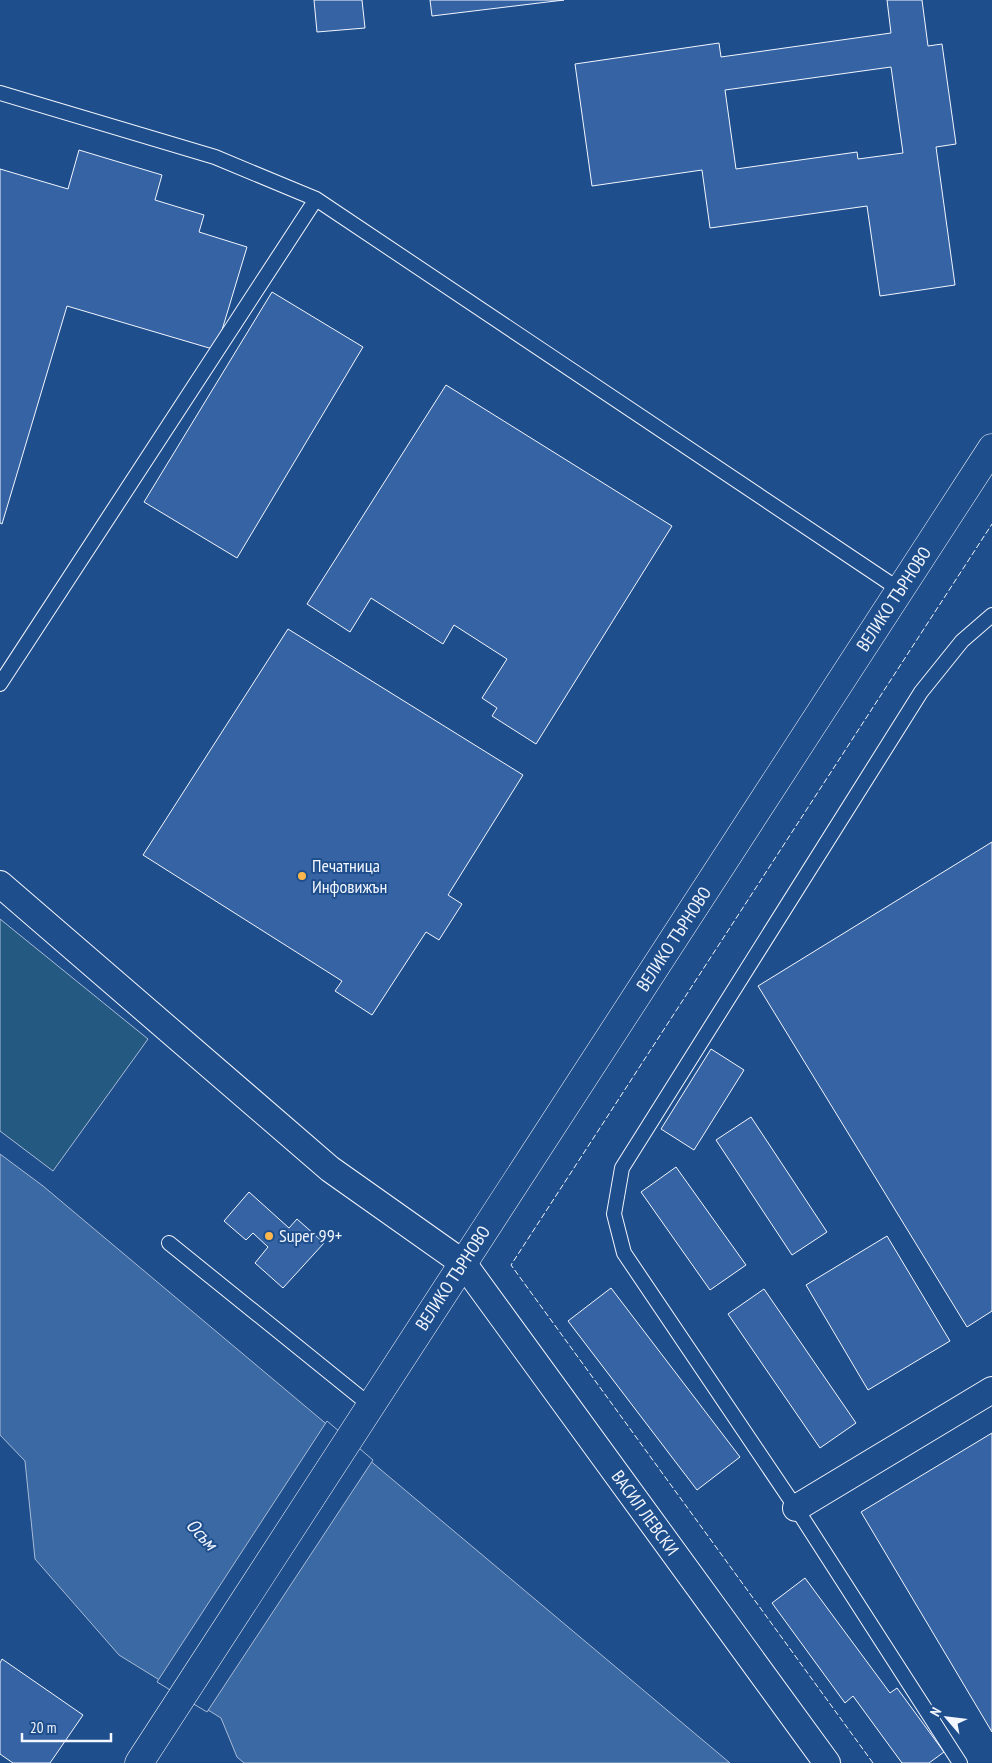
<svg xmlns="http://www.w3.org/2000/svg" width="992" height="1763" font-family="'PT Sans Narrow',sans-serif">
	<rect width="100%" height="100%" fill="#1f4e8c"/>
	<path fill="#245a82" stroke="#a8bbd7" d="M0,919L148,1039L53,1171L0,1131Z"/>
	<path fill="#3b69a3" stroke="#a8bbd7" d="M0,1154L43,1186L730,1763H244L237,1757L221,1718L119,1655L35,1559L25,1461L0,1435Z"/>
	<path fill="#1f4e8c" stroke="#a8bbd7" d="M327,1421L373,1460L207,1712L157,1682Z"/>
	<path fill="#3563a3" stroke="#f2f6ff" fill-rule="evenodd" d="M314,0H362L365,28L317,32Z
		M430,0H564L432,16Z
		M887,0H922L928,46L942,44L956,144L936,147L955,285L880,296L867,206L710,228L702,170L592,186L575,64L719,43L721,57L891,33ZM891,67L903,153L858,159L857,152L736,169L725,90Z
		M79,150L162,175L155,200L204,215L199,232L247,247L216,350L67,306L2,524L0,523V169L68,189Z
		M272,292L363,347L237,558L144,502Z
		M446,385L672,526L536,744L492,716L497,708L482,698L507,659L454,625L443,644L371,598L350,632L307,604Z
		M288,629L523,775L448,895L462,904L439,940L426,932L372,1015L335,991L342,981L143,855Z
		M992,842V1311L967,1327L758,986Z
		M711,1049L744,1070L694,1150L661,1129Z
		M751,1117L827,1232L792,1255L716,1140Z
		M676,1167L746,1265L710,1290L641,1192Z
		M249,1192L289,1228L297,1219L324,1243L283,1288L255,1263L268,1247L253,1233L246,1240L224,1221Z
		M887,1236L950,1341L868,1390L806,1285Z
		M611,1288L740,1457L697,1490L568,1321Z
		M764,1289L856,1423L820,1448L728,1314Z
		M992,1433V1732L861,1512Z
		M805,1578L890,1693L897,1688L944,1752L929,1763H902L853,1696L845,1703L772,1603Z
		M2,1659L83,1715L50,1763H13L0,1754V1663Z"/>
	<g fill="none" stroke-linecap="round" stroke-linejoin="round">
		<g stroke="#f2f6ff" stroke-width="16">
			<path id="lane" d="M0,93L215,157L316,199L900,590
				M0,684L316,199
				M169,1243L371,1406
				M960,1763L796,1508L624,1253L614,1214L622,1168L921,692L962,641L992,615"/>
		</g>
		<g stroke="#f2f6ff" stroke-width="28">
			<path id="street" d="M0,884L330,1169L463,1263L827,1763
				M796,1508L992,1390"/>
		</g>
		<g stroke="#f2f6ff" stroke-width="29">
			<path id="secondary" d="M139,1763L992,448"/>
		</g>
		<use href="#lane" stroke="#1f4e8c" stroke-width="14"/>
		<use href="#street" stroke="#1f4e8c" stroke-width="26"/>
		<use href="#secondary" stroke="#1f4e8c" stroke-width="28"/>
		<path stroke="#f2f6ff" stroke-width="1" stroke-dasharray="6 2.5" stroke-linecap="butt" d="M873,1763L511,1265L992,524"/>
	</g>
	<g fill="#ffb74d" stroke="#1f4e8c" stroke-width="2">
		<circle cx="302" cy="876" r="5"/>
		<circle cx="269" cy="1236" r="5"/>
	</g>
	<g text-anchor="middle" stroke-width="4" stroke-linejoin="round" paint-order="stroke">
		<g font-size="18" fill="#f2f6ff" stroke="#1f4e8c">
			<text transform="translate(894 599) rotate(-57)" y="6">ВЕЛИКО ТЪРНОВО</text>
			<text transform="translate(674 939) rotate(-57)" y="6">ВЕЛИКО ТЪРНОВО</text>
			<text transform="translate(453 1278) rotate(-57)" y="6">ВЕЛИКО ТЪРНОВО</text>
			<text transform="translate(645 1513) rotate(54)" y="6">ВАСИЛ ЛЕВСКИ</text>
		</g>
		<g font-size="18" fill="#f2f6ff" stroke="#1f4e8c" text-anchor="start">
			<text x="312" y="872">Печатница<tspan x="312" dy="21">Инфовижън</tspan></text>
			<text x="279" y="1242">Super 99+</text>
		</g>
		<g font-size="19" font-style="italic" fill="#f2f6ff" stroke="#1f4e8c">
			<text transform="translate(202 1534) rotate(47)" y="7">Осъм</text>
		</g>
	</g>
	<g transform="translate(947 1718) rotate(298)" stroke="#1f4e8c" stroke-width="4" paint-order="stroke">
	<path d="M0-4L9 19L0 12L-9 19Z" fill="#f2f6ff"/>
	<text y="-8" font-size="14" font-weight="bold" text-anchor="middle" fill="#f2f6ff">N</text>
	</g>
	<path d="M22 1733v8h89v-8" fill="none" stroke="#f2f6ff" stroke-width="2.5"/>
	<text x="30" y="1733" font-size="15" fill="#f2f6ff" stroke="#1f4e8c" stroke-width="4" paint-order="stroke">20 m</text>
</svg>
